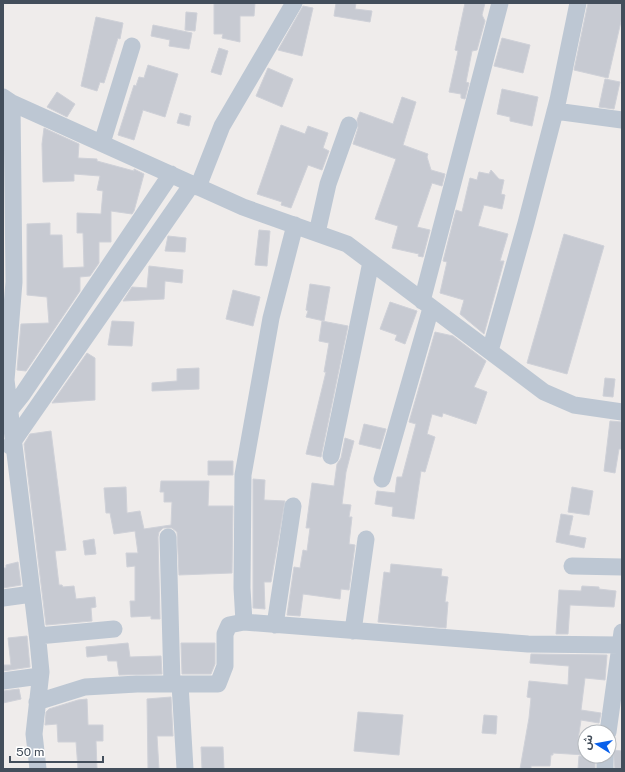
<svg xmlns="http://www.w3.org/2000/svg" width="625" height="772" font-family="'Public Sans','Noto Sans Arabic',sans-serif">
	<rect width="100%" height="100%" fill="#efeceb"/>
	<path fill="#c7cad2" stroke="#cfd1d8" d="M214,3H255L254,16H240V42L222,38L223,34H214Z
		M336,3H356L355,9L372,11L370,22L334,16Z
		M465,3H485L482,15L485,21L477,50L472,51L466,82L469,83L465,99L461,98V94L449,92L458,51L455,50Z
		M588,3H622V17L608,78L574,70Z
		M303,6L313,8L302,56L278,50Z
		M186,12L197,13L195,31L185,30Z
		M96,17L123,23L120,39L118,38L104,83L100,82L97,91L81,86Z
		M153,25L192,33L189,49L169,46L170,40L151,36Z
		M502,38L530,45L523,73L494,66Z
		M219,48L228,51L221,75L211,72Z
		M148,65L178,74L165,117L143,110L134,140L118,135L134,85L136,86L139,77L144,78Z
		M268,68L293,79L282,107L256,96Z
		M605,79L620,82L614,109L599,107Z
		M502,89L538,97L532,126L510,121V117L497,114Z
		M57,92L75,104L67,117L47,107Z
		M402,97L416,102L403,145L428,154L427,157L431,170L445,174L442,186L432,183L417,227L430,230L423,257L418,256L419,254L392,248L398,226L375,219L396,159L353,144L358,128L357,120L360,112L393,124Z
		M180,113L191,116L189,126L177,123Z
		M281,125L305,134L308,126L328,133L323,148L329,151L322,170L308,165L291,208L281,205L282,202L257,194Z
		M44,128L79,144L78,158L97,159V161L134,171V169L144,174L134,211L132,214L111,211V242H99V263L90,276L80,277V291L26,371L17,370L21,324L49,323L47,297L27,295V224L50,223V235H62L63,268L84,267L83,233H77V213L101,214L103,191L97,190L100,176L74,174V181L43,182L42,144Z
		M491,170L499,179L504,180L501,194L505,195L502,209L484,205L478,226L508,234L500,261H504L484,334L460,314L464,300L440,293L447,262L443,261L456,210L462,212L470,178L477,180L479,172L489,174Z
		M259,230L270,231L267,266L255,265Z
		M564,234L604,246L567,374L527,363Z
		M168,236L186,238L185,252L165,251Z
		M149,266L183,270L182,283L165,281L164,299L123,301L132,287L147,288Z
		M310,284L330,287L324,321L306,317L308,311L306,310Z
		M233,290L260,297L253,326L226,319Z
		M390,302L417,311L405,344L395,340L397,335L380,329Z
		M112,321L134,322L132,346L108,345Z
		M322,321L348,326L321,457L306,454L326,372H324L329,343L319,341Z
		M435,332L453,336L486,361L474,387L487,392L476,424L443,413L442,417L432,414L427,434L435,437L425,472L421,471L414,519L392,516L393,507L375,504L377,491L395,493L397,477H402L416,424L409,422Z
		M87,353L95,358V400L52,403Z
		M199,368V389L152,391V383L177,381V369Z
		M605,378L615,379L613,397L603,396Z
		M610,421L622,422V449H619L615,473L604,471Z
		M364,424L386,429L380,449L359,444Z
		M51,431L66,550L55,551L59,585H62L63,587L74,586L76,599L95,597L96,607L91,608L92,621L46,625L24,444L30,434Z
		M345,438L354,441L346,472L342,504L351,505L349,517H352L349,544L355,545L349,590L341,589L340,599L303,594L300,616L287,615L294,567L300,568L303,550L307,551L310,528H306L312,483L334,486L337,464L341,458Z
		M208,461H233V475H208Z
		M253,479L265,480L264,500L285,501L271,582H264L265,609L253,608Z
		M161,481H209L208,506H233L232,573L179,575L177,532L172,528H163L159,532L158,537L160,619H151V616L131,617L130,601H135V566L127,567L126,553H138L135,531L114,534L110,513H106L104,488L126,487L127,513L140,511L144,529L171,525L172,502H164V492H160Z
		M572,487L593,491L589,515L568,512Z
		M561,514L573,516L569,535L586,538L584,548L556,542Z
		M94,539L96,554L85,555L83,541Z
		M18,562L21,585L3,588V568H6V565Z
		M391,564L442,569L441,576L448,577L445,602H448L446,628L378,622L384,572L390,573Z
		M582,586L599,587V589L616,591L614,607L570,605L568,634H556L559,590L581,591Z
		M27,636L30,667L3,671V665H11L8,638Z
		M128,643L130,657L161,656L162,674L119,675L117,661H108L107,655L87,657L86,647Z
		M181,643H215V664L211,674H182Z
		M531,654L607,655L605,680L585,678L581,710L601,713L599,723L581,720L578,740L585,741V755L553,753V755H551L550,766H531V769H520L529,718L531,698L527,697L529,681L568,685L569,666L530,663Z
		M19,689L21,699L3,703V691Z
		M171,697L173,736H157L159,769H148L147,699Z
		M87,699L88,725H103V741H96L97,769H78L76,742H58L57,724L45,725L46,712L49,709L78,700Z
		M358,712L403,715L399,755L354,751Z
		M484,715L497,716L496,734L482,733Z
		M201,747H223L224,769H202Z
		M613,750L622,751V769H615Z
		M579,756H595V769H578Z"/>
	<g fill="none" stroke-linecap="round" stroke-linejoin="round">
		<path stroke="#bdc7d3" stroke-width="17" d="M3,97L12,103L243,207L347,244L544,392L574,405L622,412
			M555,111L622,120
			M102,143L132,46
			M198,187L222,126L294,3
			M317,233L328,184L349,125
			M422,301L500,3
			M490,351L526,223L558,100L578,3
			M6,380L38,641L41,672L34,734L38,769
			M3,390L6,380L14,282L12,103
			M10,410L22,395L171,174
			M10,446L192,184
			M331,456L371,262
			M382,479L431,308
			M168,537L172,684
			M572,566L622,567
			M3,598L32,594
			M244,622L242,588L243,475L271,318L295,225
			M275,625L293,506
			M353,631L366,539
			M38,636L114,629
			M3,681L40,676
			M180,684L185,769
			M37,702L85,687L137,684H218L225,666V634L229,625L244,622L528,644L619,645
			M608,732L622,632
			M605,769V756"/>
	</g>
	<rect width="625" height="772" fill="none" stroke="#434e5b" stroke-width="8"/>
	<g transform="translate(597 744) rotate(281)"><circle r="19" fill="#ffffff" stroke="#b4b8bd"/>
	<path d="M0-3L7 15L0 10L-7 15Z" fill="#0960eb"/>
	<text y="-6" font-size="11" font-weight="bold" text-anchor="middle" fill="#434e5b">ش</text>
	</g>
	<path d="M10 756v6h93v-6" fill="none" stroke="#434e5b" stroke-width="2"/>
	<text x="16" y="756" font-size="12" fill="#434e5b" stroke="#ffffff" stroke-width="3" paint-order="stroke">50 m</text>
</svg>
